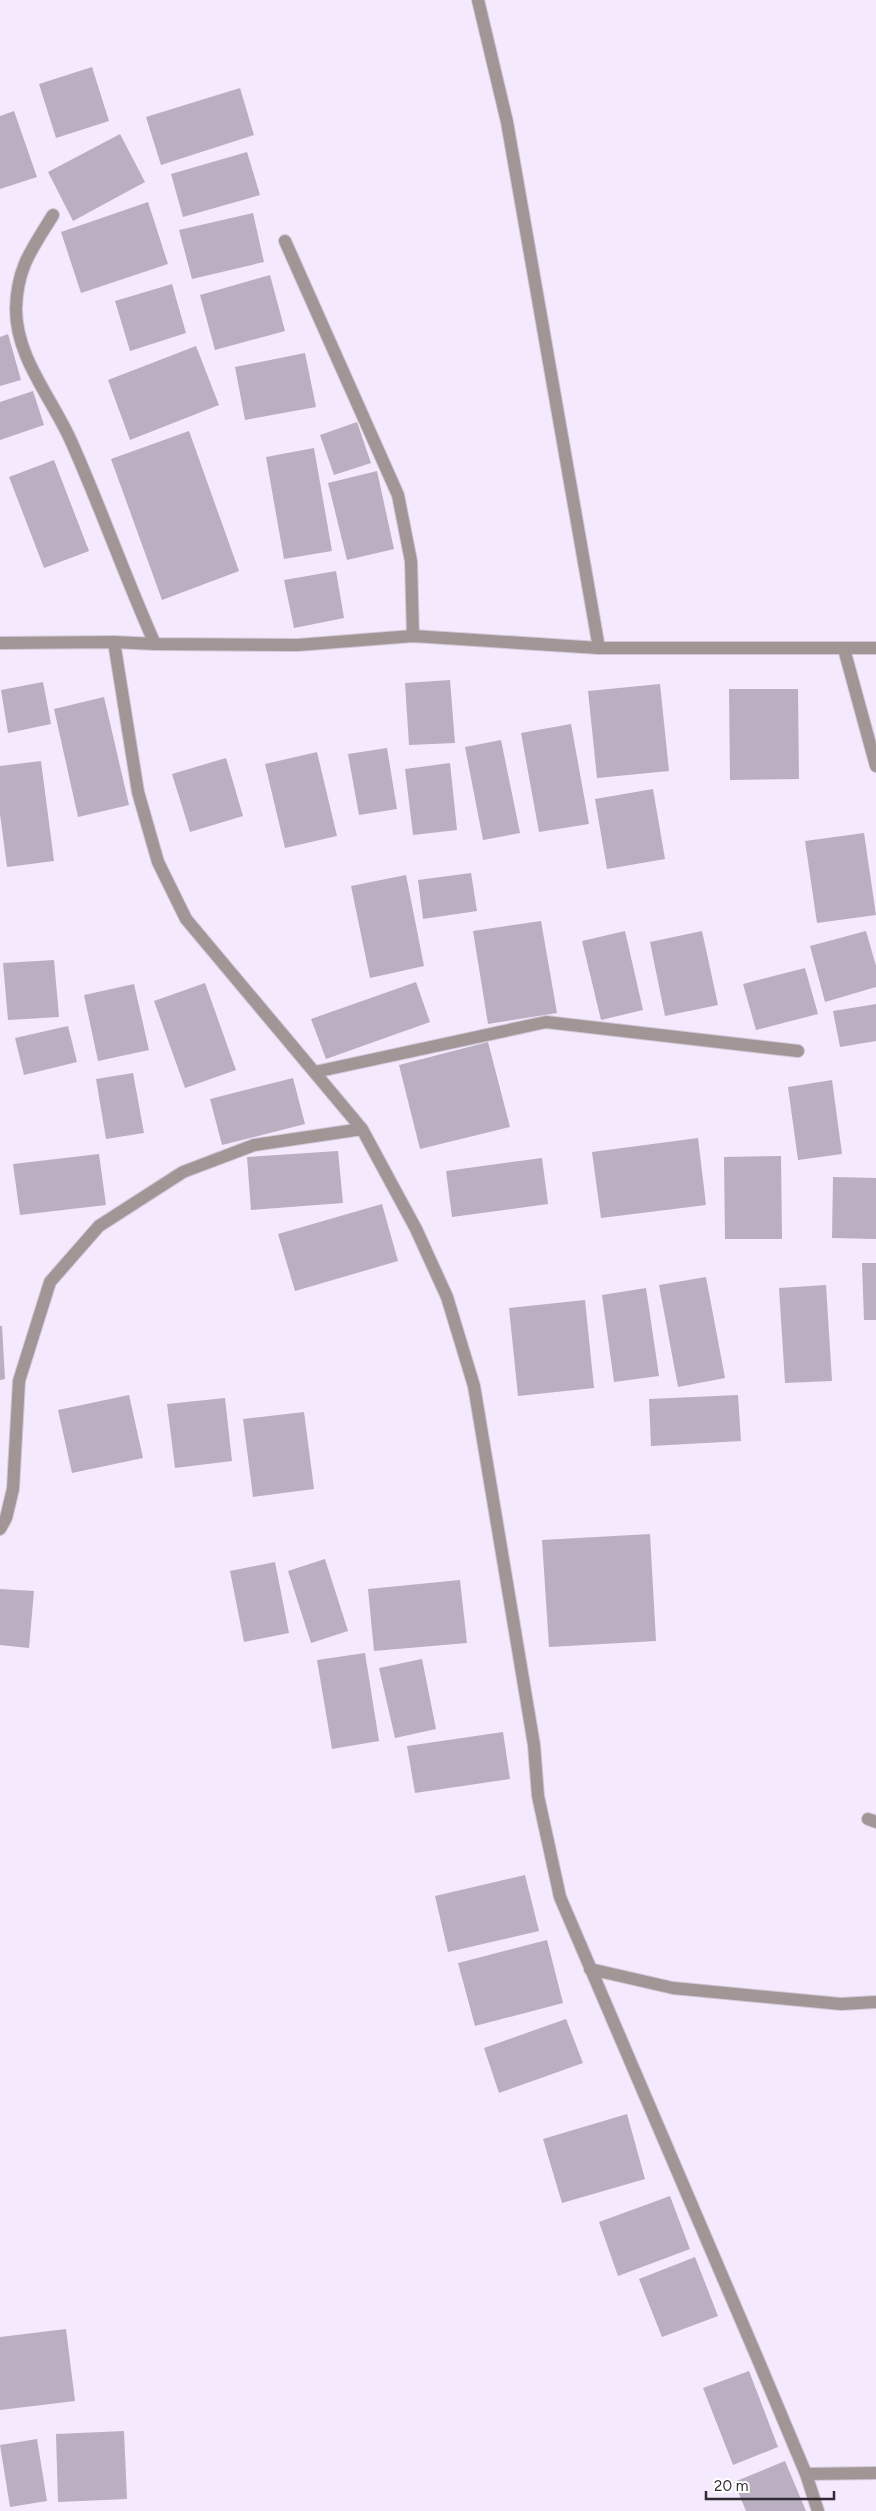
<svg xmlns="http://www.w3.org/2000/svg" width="876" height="2511" font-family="Figtree,sans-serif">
	<rect width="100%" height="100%" fill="#f5e9fd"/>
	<path fill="#baafc1" d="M92,67L109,121L56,138L39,84Z
		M240,88L254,135L161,165L146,117Z
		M14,111L37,177L0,189V116Z
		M120,134L145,182L73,221L48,172Z
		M247,152L260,195L183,217L171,174Z
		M148,202L168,264L81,293L61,232Z
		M253,213L264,262L192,279L179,230Z
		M270,275L285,331L215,350L200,295Z
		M172,284L186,333L130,351L115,301Z
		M8,334L21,380L0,386V337Z
		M196,346L219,405L130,440L108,380Z
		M305,353L316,407L245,420L235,367Z
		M33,391L44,425L0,440V402Z
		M357,422L371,463L334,475L320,435Z
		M189,431L239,571L162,600L111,459Z
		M314,448L332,551L284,559L266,457Z
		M54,460L89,551L44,568L9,477Z
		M377,471L394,549L347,560L328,483Z
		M336,571L344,618L294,628L284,580Z
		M450,680L455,743L409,745L405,683Z
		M43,682L51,724L8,733L1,690Z
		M660,684L669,771L597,778L588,691Z
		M729,689H798L799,779L730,780Z
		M104,697L129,805L78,817L54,709Z
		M571,724L589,824L539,832L521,733Z
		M501,740L520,833L483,840L465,747Z
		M387,748L397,809L359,815L348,754Z
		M317,752L337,836L285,848L265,764Z
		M226,758L243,816L190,832L172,774Z
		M41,761L54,861L7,867L0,814V766Z
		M450,763L457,830L413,835L405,769Z
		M653,789L665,859L607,869L595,799Z
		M864,833L876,915L817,923L805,841Z
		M471,873L477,911L423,919L418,880Z
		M406,875L424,966L370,978L351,886Z
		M541,921L557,1013L488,1024L473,931Z
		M625,931L643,1010L601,1020L582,941Z
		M702,931L718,1005L665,1016L650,942Z
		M866,931L876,966V987L825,1002L810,946Z
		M54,960L59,1017L8,1020L3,963Z
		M805,968L818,1014L756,1030L743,984Z
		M416,982L430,1022L326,1059L311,1019Z
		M205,983L236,1070L185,1088L154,1001Z
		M134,984L149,1050L98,1061L84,995Z
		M876,1004V1041L840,1047L833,1011Z
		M68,1026L77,1062L24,1075L15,1038Z
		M488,1042L510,1127L420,1149L399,1065Z
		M133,1073L144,1133L106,1139L96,1079Z
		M293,1078L305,1124L222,1145L210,1099Z
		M832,1080L842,1154L798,1160L788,1087Z
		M698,1138L706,1205L601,1218L592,1152Z
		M338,1151L343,1203L251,1210L247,1157Z
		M99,1154L106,1205L20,1215L13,1164Z
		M781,1156L782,1239H725L724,1157Z
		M542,1158L548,1204L452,1217L446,1171Z
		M833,1177L876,1178V1239L832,1238Z
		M382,1204L398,1261L295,1291L278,1234Z
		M862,1263H876V1320H864Z
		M706,1277L725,1378L678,1387L659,1285Z
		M826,1285L832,1381L785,1383L779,1288Z
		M646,1288L659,1376L614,1382L602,1295Z
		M585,1300L594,1388L518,1396L509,1308Z
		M0,1326H2L5,1379L0,1380Z
		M129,1395L143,1458L72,1473L58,1410Z
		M738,1395L741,1441L651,1446L649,1399Z
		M225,1398L232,1461L175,1468L167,1404Z
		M304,1412L314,1489L253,1497L243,1419Z
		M650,1534L656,1641L549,1647L542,1540Z
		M325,1559L348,1631L311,1643L288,1571Z
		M275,1562L289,1633L244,1642L230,1571Z
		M460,1580L467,1643L374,1651L368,1589Z
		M0,1589L34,1591L29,1648L0,1645Z
		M365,1653L379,1741L332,1749L317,1660Z
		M422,1659L436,1729L395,1738L379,1668Z
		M503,1732L510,1779L415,1793L407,1746Z
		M525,1875L539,1931L448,1952L435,1896Z
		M547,1940L563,2003L475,2026L458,1963Z
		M566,2019L583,2063L499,2093L484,2048Z
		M627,2114L645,2179L562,2203L543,2139Z
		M670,2196L690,2249L618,2276L599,2222Z
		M695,2257L718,2316L662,2337L639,2279Z
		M66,2329L75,2401L0,2410V2337Z
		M749,2371L778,2447L733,2465L703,2388Z
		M124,2431L127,2499L58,2502L56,2434Z
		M37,2439L47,2501L10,2507L0,2445Z
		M785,2461L806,2511H746L734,2482Z"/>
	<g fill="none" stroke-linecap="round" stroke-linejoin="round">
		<g stroke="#d2c7d8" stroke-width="14">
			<path id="minor" d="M478,0L507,122L599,648
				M53,215C32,249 17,267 16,309C16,358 52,398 71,441C101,508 125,577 155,644
				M285,241L398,495L411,561L413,636
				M114,642L138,792L158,862L186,919L362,1129L416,1229L447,1297L474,1386L534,1745L538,1796L560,1897L756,2355L806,2474L818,2511
				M844,649L876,766
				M315,1072L546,1022L798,1051
				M0,1529L6,1518L13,1489L19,1381L50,1282L99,1226L183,1172L254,1145L362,1129
				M868,1819L876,1822
				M590,1969L673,1988L841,2004L876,2002
				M806,2474L876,2473"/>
		</g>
		<g stroke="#d2c7d8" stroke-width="14">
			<path id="tertiary" d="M0,643L114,642L155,644L298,645L413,636L599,648H876"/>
		</g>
		<use href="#minor" stroke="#a19695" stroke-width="12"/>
		<use href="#tertiary" stroke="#a19695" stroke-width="12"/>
	</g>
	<path d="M706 2491v8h128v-8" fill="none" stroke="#302b32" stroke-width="2.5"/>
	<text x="714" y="2491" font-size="15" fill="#302b32" stroke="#ffffff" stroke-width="4" paint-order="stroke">20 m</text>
</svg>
